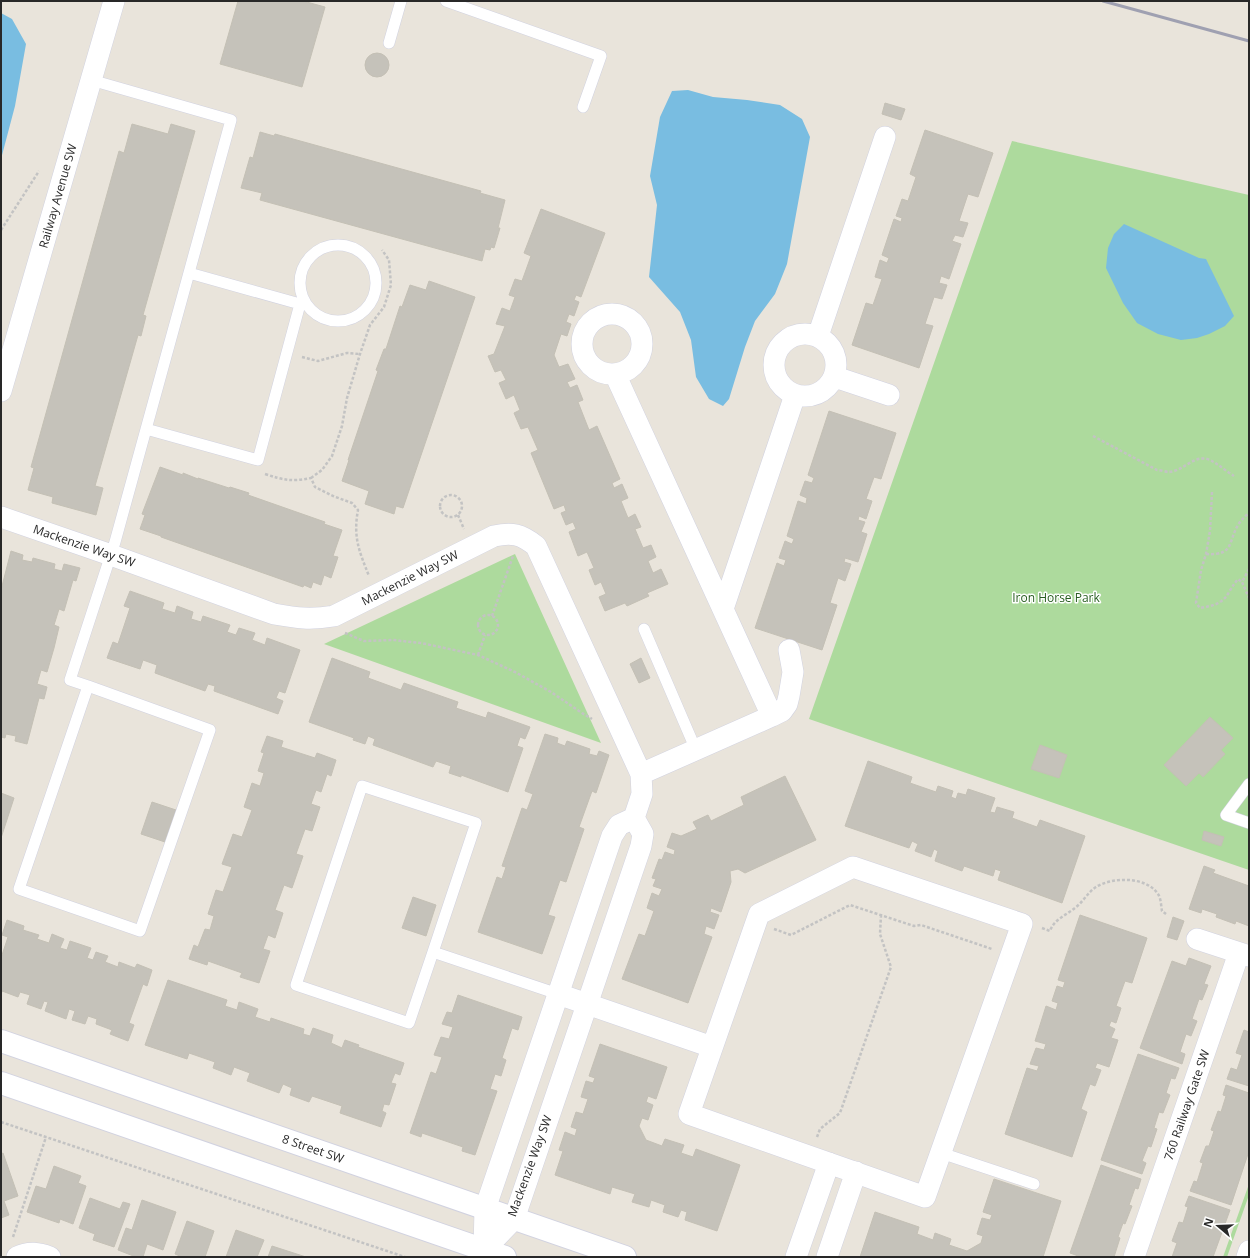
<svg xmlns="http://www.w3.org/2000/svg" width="1250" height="1258" font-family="'Open Sans',sans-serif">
	<rect width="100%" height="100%" fill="#e9e4db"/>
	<path fill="#adda9d" d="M1012,141L1249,195V870L809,719Z
		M515,554L601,743L324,644Z
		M1249,1184V1195L1227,1257H1223Z"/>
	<path fill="#79bde1" d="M1,13L12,19L26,44L15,106L1,159Z
		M688,90L713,97L747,100L780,105L802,119L810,137L787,264L775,294L755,321L745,347L729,399L723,406L709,399L696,377L691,340L680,312L649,277L657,205L650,176L660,117L672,91Z
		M1124,224L1199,258L1206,259L1234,316L1225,326L1209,334L1197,338L1181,340L1158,334L1137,323L1123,303L1106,268L1108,248L1114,234Z"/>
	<path fill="#c5c2ba" stroke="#c4c0b5" d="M238,1H303L325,7L302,87L220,64Z
		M365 65a12 12 0 1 1 24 0a12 12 0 1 1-24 0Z
		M885,103L905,109L901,120L882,114Z
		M132,124L168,134L171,124L195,131L143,315L146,316L141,336L138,335L95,486L103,488L96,515L52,503L53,497L28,490L34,468L31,467L119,151L124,153Z
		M925,130L993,153L978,197L968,194L959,221L968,223L963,237L955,235L952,241L961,244L949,279L941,276L939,283L947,285L942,299L934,297L925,324L933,326L919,368L852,345L866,303L873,305L882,279L875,277L880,260L887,263L889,258L882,255L894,219L901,222L902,218L896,216L902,199L908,201L916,177L910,174Z
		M260,132L274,136L275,134L481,191L480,193L505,200L498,228H500L494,248L491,247L490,250L485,249L482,261L260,200L262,193L241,188L250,157L253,158Z
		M541,209L605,233L581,297L576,295L574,300L579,302L574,316L569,314L566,322L571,324L567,336L561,334L554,355L559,367L568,364L575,379L567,382L570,388L577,385L583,400L578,402L589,430L597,426L620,479L612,483L614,488L622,484L628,498L621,501L628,518L635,514L641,527L635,529L643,548L651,545L656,557L648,561L653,573L661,569L668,584L647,593L649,596L627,606L625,603L605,611L599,597L606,594L601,582L595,585L589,570L594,568L587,552L578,556L569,532L576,529L573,522L566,525L561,513L566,511L564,505L554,509L531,453L538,450L528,427L521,429L514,413L520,410L514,395L506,399L499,383L506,380L501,370L495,372L488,356L494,354L505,326L496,324L502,308L510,311L515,297L509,295L515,279L522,281L531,256L524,253Z
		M429,281L475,297L403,508L396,506L394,514L365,504L369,491L342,481L349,460H348L378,371L376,370L384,349H386L400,306L402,307L410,285L426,290Z
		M829,411L896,433L881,479L874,477L866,499L872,501L866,519L859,516L858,520L865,522L861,532L867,534L858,562L845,558L844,562L851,564L845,581L838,578L830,603L837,605L822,650L755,628L777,563L784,566L786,560L779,558L785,541L792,544L794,539L787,536L798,501L806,504L807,498L800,495L805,481L812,483L814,478L808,475Z
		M160,467L183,475V473L198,479V478L229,488L230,487L249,493L248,495L325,522L324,524L342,530L333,556L338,557L331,578L324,575L321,585L313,582L311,588L304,585L303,587L161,537V536L140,529L145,515L142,514Z
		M11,551L23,555L22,560L32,562L33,558L55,564L54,569L62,571L64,564L80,568L76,581L73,580L64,611L59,609L54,625L59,627L54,648L47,672L41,670L37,684L47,687L44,699L39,698L27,744L15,741L16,736L6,734L5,738L1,737V590Z
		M130,591L164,603L162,609L175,613L177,606L193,612L191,619L201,622L203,616L230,625L227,632L236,635L239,628L255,633L252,640L265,645L267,638L300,650L285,693L279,691L276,698L283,701L278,714L214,691L215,686L208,684L205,691L155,673L157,665L143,660L140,669L107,658L113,642L118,644L130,608L124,606Z
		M332,658L370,672L368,678L401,690L404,683L458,702L456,708L486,718L488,712L530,727L525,739L520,737L517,746L523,748L508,792L461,775V777L449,773L451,766L436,761L433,767L373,745L375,739L368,736L365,744L353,740L354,738L309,722Z
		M641,658L650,678L639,683L630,664Z
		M1210,717L1233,738L1221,750L1225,754L1203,777L1199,773L1186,786L1164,765Z
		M545,734L558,738L557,743L565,746L567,741L590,749L589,754L597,756L599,751L609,755L596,793L592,791L579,827L584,829L566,882L560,880L548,915L555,917L542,954L478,932L497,877L502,879L506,867L502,866L522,808L527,810L533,794L525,791Z
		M267,736L283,741L281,747L315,758L317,753L336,760L331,776L327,774L321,792L316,790L311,804L320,807L312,831L305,829L296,854L303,856L292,888L284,885L275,910L283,913L275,938L268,935L263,949L270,951L259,983L240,977L242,973L208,961L207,965L189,959L194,945L198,947L205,929L210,930L214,916L208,914L216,890L223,892L232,867L222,864L233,834L242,837L252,810L244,807L252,783L260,786L264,773L258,771L264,753L261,752Z
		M1040,745L1067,755L1059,778L1031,769Z
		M868,761L912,777L910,783L936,792L938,786L953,791L951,797L956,799L958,793L966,795L968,789L995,798L990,812L995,813L997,807L1014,812L1012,818L1037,827L1040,820L1085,836L1062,903L998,880L1001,871L995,869L993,876L964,866L962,871L935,861L938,851L934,849L931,857L915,851L918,844L912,841L909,848L845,826Z
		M785,776L816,840L745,873L738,869L730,871L731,882L721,912L711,908L710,912L719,915L714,929L706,926L704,934L712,937L688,1003L622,979L639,934L645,936L654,911L647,908L652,893L659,896L662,889L653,886L656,879L652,878L659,859L662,860L665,852L674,855L675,850L667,847L672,833L681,836L697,829L693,822L708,815L711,821L744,805L741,797Z
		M1,793L14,798L1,838Z
		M152,802L176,810L165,842L141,834Z
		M1204,831L1224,837L1221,846L1202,840Z
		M1204,866L1215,870L1213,873L1249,886V926L1236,921L1235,924L1216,917L1217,914L1202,909L1201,913L1189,909Z
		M413,897L436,905L426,936L402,928Z
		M1080,915L1147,938L1132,983L1125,981L1116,1006L1121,1008L1116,1023L1111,1021L1109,1026L1115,1029L1111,1038L1118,1040L1109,1067L1097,1063L1095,1068L1101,1070L1095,1086L1090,1084L1081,1109L1087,1112L1072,1157L1005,1134L1027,1068L1037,1071L1039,1066L1030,1064L1036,1048L1044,1050L1046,1044L1035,1041L1046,1006L1056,1010L1058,1003L1052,1001L1057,986L1063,988L1065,982L1058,980Z
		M1173,917L1184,921L1177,940L1167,937Z
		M7,920L24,926L23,930L39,935L37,939L49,943L52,934L64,939L60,948L67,950L70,941L91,948L87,958L93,960L96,952L108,956L105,962L118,967L119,962L135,968L137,964L152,970L147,986L143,984L129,1023L134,1025L128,1041L110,1034L112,1030L96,1024L97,1019L88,1016L85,1024L72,1020L75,1011L69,1009L66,1019L45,1011L48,1002L44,1001L41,1009L27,1004L30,995L20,992L18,997L2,991L1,995V958L8,937L2,935Z
		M1189,958L1211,966L1204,984L1208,985L1202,1000L1199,999L1192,1019L1197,1021L1191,1036L1186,1034L1180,1052L1185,1054L1182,1064L1140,1048L1172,961L1186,966Z
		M168,980L227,1000L225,1006L237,1010L239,1002L258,1009L255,1017L270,1022L271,1018L304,1029L303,1034L310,1036L313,1028L333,1035L331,1043L342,1048L345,1040L359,1045L358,1047L404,1063L400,1075L395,1073L391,1083L396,1084L389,1105L384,1104L382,1111L386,1113L381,1127L340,1113L342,1106L312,1096L309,1102L290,1095L292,1088L283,1084L279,1093L247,1081L250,1073L234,1067L231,1075L213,1068L215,1062L189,1053L187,1059L145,1045Z
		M458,995L522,1017L518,1030L512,1028L502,1058L506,1060L501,1076L495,1074L490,1089L497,1091L475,1155L462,1151L463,1147L422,1133L421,1137L410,1133L431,1072L436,1074L442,1057L434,1055L441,1037L449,1039L453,1027L442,1024L447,1012L452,1013Z
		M1244,1030L1249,1032V1086L1227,1079L1231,1068L1237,1070L1242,1055L1236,1053Z
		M600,1044L667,1067L656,1099L648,1096L646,1102L653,1105L648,1120L642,1118L639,1126L646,1140L662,1146L665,1139L684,1145L681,1153L693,1157L696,1149L740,1165L717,1231L685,1220L687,1212L681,1210L678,1217L663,1212L665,1205L651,1200L649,1207L632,1202L635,1194L612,1187L610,1194L555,1175L563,1151L559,1150L565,1132L575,1136L577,1129L571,1127L576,1112L583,1114L588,1099L581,1097L586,1081L593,1083L595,1078L589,1076Z
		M1138,1054L1179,1068L1175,1079L1171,1078L1166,1093L1170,1095L1163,1113L1159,1112L1154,1128L1157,1129L1151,1147L1148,1146L1142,1161L1146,1163L1142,1174L1101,1160Z
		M1226,1085L1249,1093V1151L1231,1205L1190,1191L1194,1181L1197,1182L1203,1163L1200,1162L1206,1146H1209L1214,1131L1211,1130L1218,1111L1221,1112L1226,1096L1223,1095Z
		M3,1153L18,1196L4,1201L9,1215L1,1218V1154Z
		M1101,1165L1141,1179L1138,1189L1135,1188L1129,1205L1132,1206L1125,1224L1123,1223L1118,1237L1120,1238L1114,1257H1081L1070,1253Z
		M54,1166L81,1176L78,1183L86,1186L73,1224L60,1219L59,1223L27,1212L36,1186L46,1189Z
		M994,1179L1061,1201L1043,1257H860L875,1212L919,1227L917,1234L933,1240L935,1233L951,1239L949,1245L967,1251L981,1243L983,1236L977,1234L982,1218L990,1220L992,1215L983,1212Z
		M1189,1196L1230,1210L1213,1257H1172L1177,1243L1172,1241L1179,1222L1183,1223L1188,1207L1185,1206Z
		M90,1198L120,1209L123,1202L130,1204L114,1247L93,1240L95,1234L79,1228Z
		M142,1200L176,1212L163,1250L147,1244L143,1257H136L118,1250L126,1228L132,1230Z
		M187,1221L214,1231L205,1257H182L175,1254Z
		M236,1230L264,1240L257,1257H226Z
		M272,1246L306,1257H268Z"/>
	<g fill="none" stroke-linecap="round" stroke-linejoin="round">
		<g stroke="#d1d2e0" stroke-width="12">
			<path id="service" d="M446,1L601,56L583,107
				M389,43L401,1
				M300 283a38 38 0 1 1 76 0a38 38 0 1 1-76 0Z
				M189,273L300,304
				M146,429L258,460L300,304L303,298
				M644,629L696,750
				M88,686L19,889L140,931L210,730L88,686L70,680L115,542L231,120L91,80
				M1249,784L1226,815L1249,823
				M433,952L476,823L362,786L296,985L409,1023L433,952L558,994
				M941,1153L1034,1184"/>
		</g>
		<g stroke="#d1d2e0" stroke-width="22">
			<path id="minor" d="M582 344a30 30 0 1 1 60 0a30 30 0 1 1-60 0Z
				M774 365a31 31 0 1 1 62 0a31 31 0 1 1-62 0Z
				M818,336L885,137
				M615,374L772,716L641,774
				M835,377L889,395
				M1,391L114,1
				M1,517L111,555L274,614C297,618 310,620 334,616L494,536C512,532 521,534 536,546L641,774L642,794L634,818L643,834L641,846L514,1219L484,1250
				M723,609L795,395
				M772,716L782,711L787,704L789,696L793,672L789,650
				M853,867L1022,924L925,1197L689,1114L759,914Z
				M1197,939L1249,956
				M558,994L712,1047
				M484,1250L485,1209L612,836L619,825L634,818
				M17,1257C29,1251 39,1253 50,1257
				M796,1257L829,1163
				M827,1257L856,1172
				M1134,1257L1239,953
				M1247,1257L1249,1251"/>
		</g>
		<g stroke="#d1d2e0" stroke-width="24">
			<path id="secondary" d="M1,1041L625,1257
				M1,1083L505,1257"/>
		</g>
		<path stroke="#c3c3c3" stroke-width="2.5" stroke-dasharray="3 2" stroke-linecap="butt" d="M1,230L39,171
			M302,357L318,361L347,353L360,354
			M1093,436L1157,470C1161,470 1166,472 1169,472C1184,471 1195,453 1210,460C1218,464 1226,471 1234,476
			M265,474C283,480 292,482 311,478L315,487L333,496L352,503L358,510C353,537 359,551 369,576
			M311,478L322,470L332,456L342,426L347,398L360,354L370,325L384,307L391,285L389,260L382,250
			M1212,492L1210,531L1206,554L1201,570L1196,603L1200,608C1212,606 1223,604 1229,592C1232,587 1234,584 1238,579L1242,582
			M440 506a11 11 0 1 1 22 0a11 11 0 1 1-22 0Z
			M458,515L464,529
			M1206,554C1236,556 1227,540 1240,522C1243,519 1245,515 1249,514
			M1249,569L1242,582L1249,598
			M478 625a10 10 0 1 1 20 0a10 10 0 1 1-20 0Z
			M492,616L513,556
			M345,633L364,641L393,640L421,643L478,655L515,672L551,692L582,713L592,719
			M478,655L485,635
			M1042,928L1050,931C1054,919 1067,915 1076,907C1084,901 1088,892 1096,887C1112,877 1146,876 1158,894C1161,898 1161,906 1162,911L1166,914
			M774,929L791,935L850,905L914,926L921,925L992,949
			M1,1122L405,1257
			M817,1137L820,1129L840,1113L891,967L880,934L881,915
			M13,1237L46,1137"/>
		<use href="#service" stroke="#fff" stroke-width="11"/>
		<use href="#minor" stroke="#fff" stroke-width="21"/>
		<use href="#secondary" stroke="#fff" stroke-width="22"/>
		<path stroke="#9fa0b1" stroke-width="3" d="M1103,1L1249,41"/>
	</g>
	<g text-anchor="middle" stroke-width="3" stroke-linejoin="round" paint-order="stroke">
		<g font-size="12" fill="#282828" stroke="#fff">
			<text transform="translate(58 196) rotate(-74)" y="4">Railway Avenue SW</text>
			<text transform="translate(84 546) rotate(19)" y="4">Mackenzie Way SW</text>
			<text transform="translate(410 578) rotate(-27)" y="4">Mackenzie Way SW</text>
			<text transform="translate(1187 1105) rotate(-71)" y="4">760 Railway Gate SW</text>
			<text transform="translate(313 1149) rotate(19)" y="4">8 Street SW</text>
			<text transform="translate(530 1166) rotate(-70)" y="4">Mackenzie Way SW</text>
		</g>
		<g font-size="12" fill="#285d21" stroke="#fff">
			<text x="1056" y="602">Iron Horse Park</text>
		</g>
	</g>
	<rect width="1250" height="1258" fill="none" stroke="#282828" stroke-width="4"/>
	<g transform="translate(1218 1226) rotate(289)" stroke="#ffffff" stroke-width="3" paint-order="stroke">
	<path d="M0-3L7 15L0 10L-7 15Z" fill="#282828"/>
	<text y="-6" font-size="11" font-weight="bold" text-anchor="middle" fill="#282828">N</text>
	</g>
</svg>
